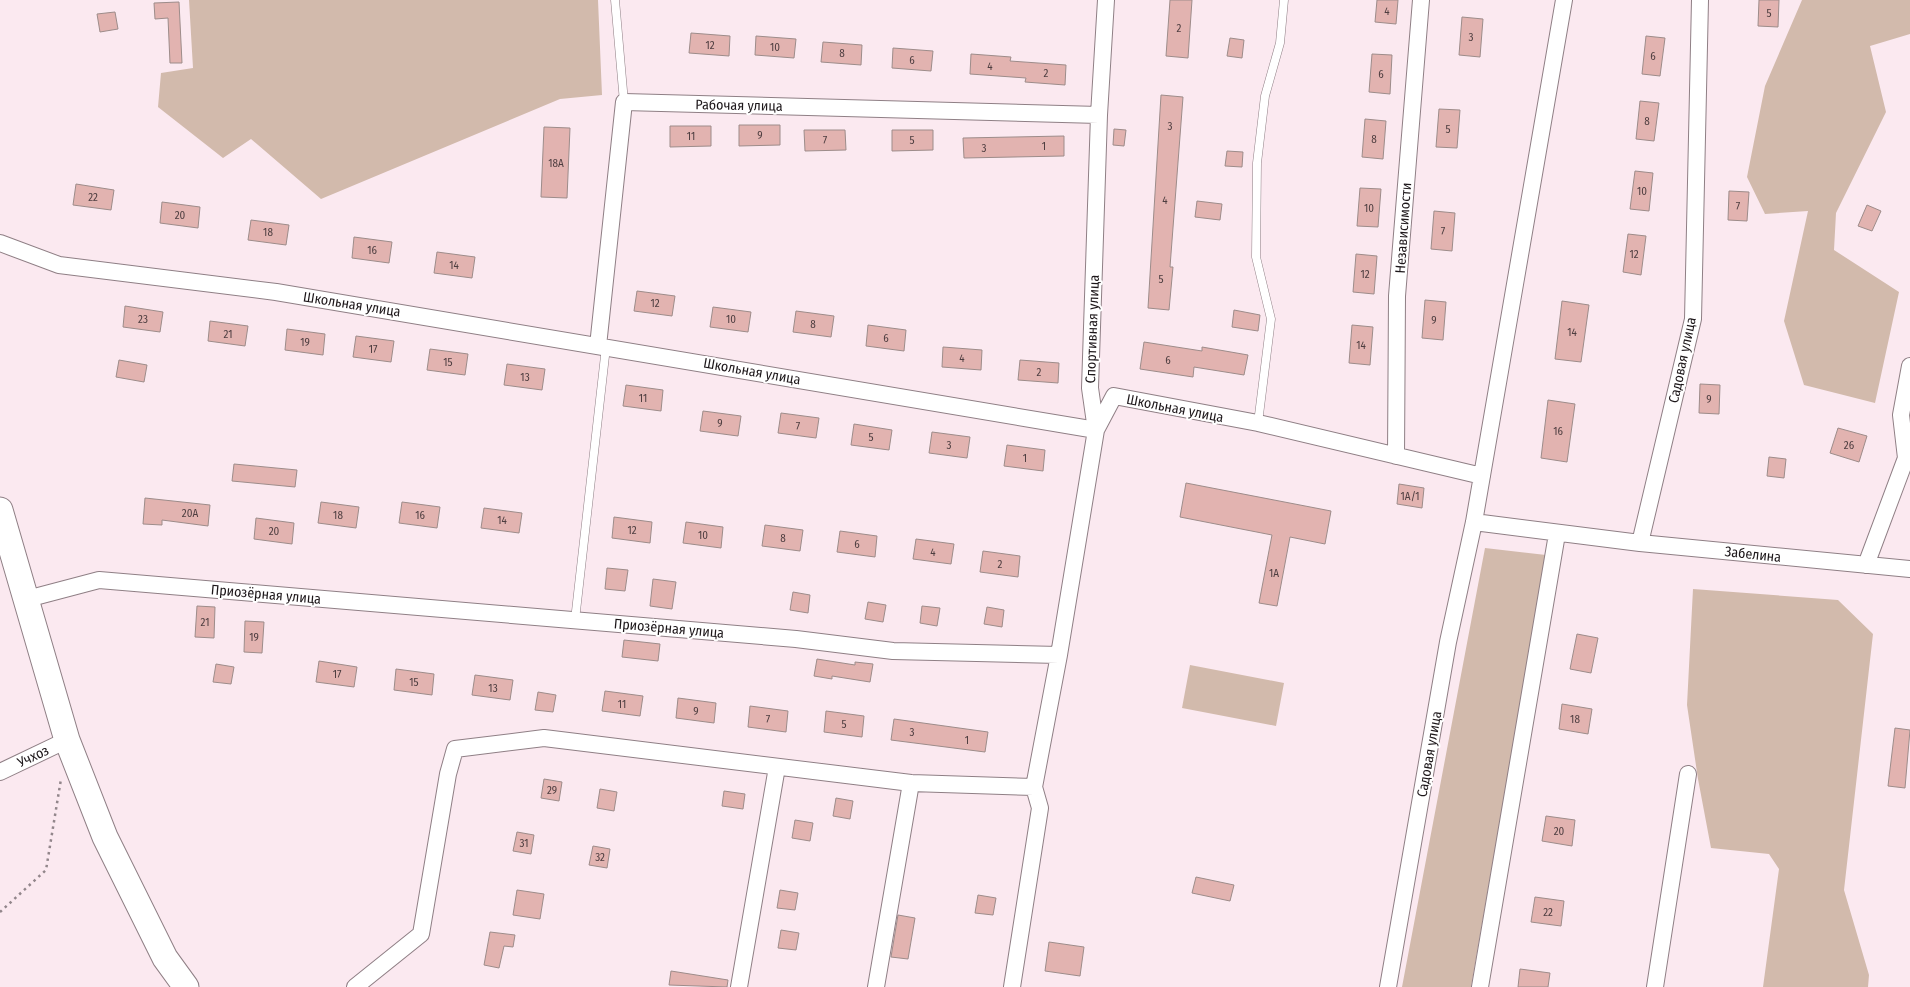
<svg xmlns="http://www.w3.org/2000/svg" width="1910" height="987" font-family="'Fira Sans Condensed',sans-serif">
	<rect width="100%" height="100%" fill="#fbe9f0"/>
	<path fill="#d2baac" d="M189,0H598L602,95L560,99L321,199L251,139L223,158L158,107L161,73L193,68Z
		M1802,0H1910V34L1870,46L1886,112L1836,213L1834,250L1899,292L1875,403L1804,385L1784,321L1808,211L1765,214L1747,177L1765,86Z
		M1485,548L1546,555L1471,987H1402Z
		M1693,589L1838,600L1873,634L1844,890L1869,975L1868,987H1763L1779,869L1769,854L1711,848L1698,779L1687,705Z
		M1190,665L1284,683L1276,726L1182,708Z"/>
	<path fill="#e2b3b0" stroke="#9d8c8a" d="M1170,0H1192L1188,58L1166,56Z
		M1377,0H1398L1396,24L1375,22Z
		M1759,0H1779L1778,27L1758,26Z
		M179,2L182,63H170L168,18L155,19L154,3Z
		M115,12L118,29L100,32L97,14Z
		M1462,17L1483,19L1480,57L1459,55Z
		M691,33L730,36L729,56L689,53Z
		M756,36L796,39L794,58L755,55Z
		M1646,36L1665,38L1660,76L1642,74Z
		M1230,38L1244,40L1242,58L1227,56Z
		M823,42L862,45L861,65L821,62Z
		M893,48L933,51L931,71L892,68Z
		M971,54L1011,57L1010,61L1066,65L1065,85L1025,82L1026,78L970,74Z
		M1372,54L1392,55L1390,94L1369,92Z
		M1161,95L1183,97L1170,267H1173L1169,310L1148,308Z
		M1640,101L1659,103L1654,141L1636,139Z
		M1439,109L1460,110L1457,148L1436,147Z
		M1365,119L1386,121L1383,159L1362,157Z
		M739,125H780V145L739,146Z
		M670,126H711V146L670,147Z
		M544,127L570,128L567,198L541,197Z
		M1114,129L1126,130L1124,146L1113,145Z
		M804,130H845L846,150L805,151Z
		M892,130H933V150L892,151Z
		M1064,136V156L964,158L963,138Z
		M1227,151L1243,152L1242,167L1225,166Z
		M1635,171L1653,173L1649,211L1630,209Z
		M76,184L114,190L111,210L73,205Z
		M1360,188L1381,189L1378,227L1357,226Z
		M1729,191L1749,192L1747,221L1728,220Z
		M1197,201L1222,204L1220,220L1195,217Z
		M162,202L200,207L198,228L160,223Z
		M1867,205L1881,211L1872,231L1858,226Z
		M1434,211L1455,213L1452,251L1431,249Z
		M251,220L289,225L286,245L248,240Z
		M1628,234L1646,236L1641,275L1623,272Z
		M354,237L392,242L389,263L352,258Z
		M437,252L475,257L472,278L434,273Z
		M1356,254L1377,256L1374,294L1353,292Z
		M637,291L675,296L672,316L634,311Z
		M1425,300L1446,302L1443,340L1422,338Z
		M1562,301L1589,305L1581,362L1555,359Z
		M125,306L163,312L160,332L123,327Z
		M713,307L751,312L748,332L710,327Z
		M1234,310L1260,315L1258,331L1232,327Z
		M796,311L834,316L831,337L793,332Z
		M210,321L248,326L245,346L208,341Z
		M868,325L906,330L904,351L866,346Z
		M1352,325L1373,327L1370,365L1349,363Z
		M287,329L325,334L323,355L285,350Z
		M356,336L394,341L391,362L353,357Z
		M1144,342L1202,351V347L1248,355L1244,375L1194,367L1193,377L1140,369Z
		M943,347L982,350L981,370L942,367Z
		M430,349L468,354L465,375L427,370Z
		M119,360L147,365L144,382L116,377Z
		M1020,360L1059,363L1058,383L1018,380Z
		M507,364L545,369L542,390L504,385Z
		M1700,384L1720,385L1719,414L1699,413Z
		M626,385L663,390L661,411L623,406Z
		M1548,400L1575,404L1567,462L1541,458Z
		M703,411L741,416L738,436L700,431Z
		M781,413L819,418L816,438L778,433Z
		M854,424L892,430L889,450L851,445Z
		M1838,428L1867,436L1859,462L1830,453Z
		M932,432L970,437L967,458L929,453Z
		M1007,445L1045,450L1043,471L1004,466Z
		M1769,457L1786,459L1784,478L1767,476Z
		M234,464L297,470L295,487L232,481Z
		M1186,483L1331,511L1325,544L1290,537L1277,606L1259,603L1272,535L1180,517Z
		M1399,484L1424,488L1422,508L1397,504Z
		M145,498L210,505L208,526L162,520V525L143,524Z
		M321,502L359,507L356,528L318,523Z
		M402,502L440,507L437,528L399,523Z
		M484,508L522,513L519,533L481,528Z
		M614,517L652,522L650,543L612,538Z
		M256,518L294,523L292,544L254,539Z
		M686,522L723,527L721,548L683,543Z
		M765,525L803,530L800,551L762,546Z
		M840,531L877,536L875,557L837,552Z
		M916,539L954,544L951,564L913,559Z
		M983,551L1020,556L1018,577L980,572Z
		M607,568L628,570L625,591L605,589Z
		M653,579L676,582L672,609L650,606Z
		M793,592L810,595L808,613L790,610Z
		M868,602L886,605L883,622L865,619Z
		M197,606L215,607L214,638L195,637Z
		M922,606L940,608L937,626L920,623Z
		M987,607L1004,610L1002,627L984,624Z
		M245,621L264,622L262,653L244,652Z
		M1577,634L1598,638L1591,673L1570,669Z
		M624,640L660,644L658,661L622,657Z
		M817,659L855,665V662L873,664L870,682L832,676V679L814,676Z
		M319,661L357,667L354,687L316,682Z
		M216,664L234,667L231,684L213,682Z
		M396,669L434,674L432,695L394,690Z
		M475,675L513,680L510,700L472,695Z
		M605,691L643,696L640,716L602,711Z
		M538,692L556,695L553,712L535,710Z
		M678,698L716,703L714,723L676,718Z
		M1562,704L1592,709L1588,734L1559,729Z
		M750,706L788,711L786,732L748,727Z
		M826,711L864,716L862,737L824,732Z
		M894,719L988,732L985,752L891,740Z
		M1895,728L1910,730L1905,788L1888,786Z
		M544,779L562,782L559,801L541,798Z
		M600,789L617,792L614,811L597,808Z
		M724,791L745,794L743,809L722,806Z
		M836,798L853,801L850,819L833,816Z
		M1546,816L1575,820L1572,846L1542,841Z
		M795,820L813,823L810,841L792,838Z
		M517,832L534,835L531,854L513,851Z
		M593,846L610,849L607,868L589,865Z
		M1196,877L1234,885L1230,901L1192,893Z
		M517,890L544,894L540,919L513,915Z
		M780,890L798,893L795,910L777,908Z
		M978,895L996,898L993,915L975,913Z
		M1535,897L1564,901L1561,926L1531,922Z
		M898,915L915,918L908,959L891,957Z
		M781,930L799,933L796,950L778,948Z
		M490,932L515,935L513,947L504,946L499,968L484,965Z
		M1049,942L1084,947L1080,976L1045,971Z
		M1520,969L1550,973L1548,987H1518Z
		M671,971L728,980L727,987L669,985Z"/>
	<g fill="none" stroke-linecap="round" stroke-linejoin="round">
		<g stroke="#8f7f85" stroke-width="9">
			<path id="service" d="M615,0L624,102
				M1258,423L1271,319L1256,257L1257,163L1265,96L1280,43L1284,0
				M575,620L606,347"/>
		</g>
		<g stroke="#8f7f85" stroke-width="18">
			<path id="minor" d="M0,243L59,265L276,292L1096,430L1114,396L1258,423L1482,476
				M598,346L624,102L1099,115
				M1396,456L1397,296L1421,0
				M1474,522L1640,543L1693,319L1700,0
				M1640,543L1910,569
				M1866,565L1906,458L1901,415L1910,366
				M27,599L99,580L796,639L893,651L1059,655
				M0,772L67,740
				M355,987L421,934L448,774L455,749L544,738L911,783L1034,787L1059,655L1096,430L1090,388L1099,115L1106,0
				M739,987L777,767
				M876,987L911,783
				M1012,987L1040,808L1034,787
				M1388,987L1448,642L1474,522L1564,0
				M1480,987L1557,534
				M1655,987L1688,774"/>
		</g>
		<g stroke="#8f7f85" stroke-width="27">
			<path id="primary" d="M0,510L67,740L105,837L165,958L186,987"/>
		</g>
		<path stroke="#92868b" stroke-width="2.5" stroke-dasharray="2.5 4" stroke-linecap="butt" d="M0,912L46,870L61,779"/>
		<use href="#service" stroke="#fff" stroke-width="8"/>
		<use href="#minor" stroke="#fff" stroke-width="16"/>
		<use href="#primary" stroke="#fff" stroke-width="25"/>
	</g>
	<g text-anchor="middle" stroke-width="4" stroke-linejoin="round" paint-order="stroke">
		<g font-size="11" fill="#4e3e40">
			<text x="1387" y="15">4</text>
			<text x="1769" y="17">5</text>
			<text x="1179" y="32">2</text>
			<text x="1471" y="41">3</text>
			<text x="710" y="49">12</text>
			<text x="775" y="51">10</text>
			<text x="842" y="57">8</text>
			<text x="1653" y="60">6</text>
			<text x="912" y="64">6</text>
			<text x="990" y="70">4</text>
			<text x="1046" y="77">2</text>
			<text x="1381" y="78">6</text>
			<text x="1647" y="125">8</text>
			<text x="1170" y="130">3</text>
			<text x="1448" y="133">5</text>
			<text x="760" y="139">9</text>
			<text x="691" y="140">11</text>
			<text x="1374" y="143">8</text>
			<text x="825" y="144">7</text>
			<text x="912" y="144">5</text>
			<text x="1044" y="150">1</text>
			<text x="984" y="152">3</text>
			<text x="556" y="167">18А</text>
			<text x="1642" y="195">10</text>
			<text x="93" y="201">22</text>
			<text x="1165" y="204">4</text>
			<text x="1738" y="210">7</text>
			<text x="1369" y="212">10</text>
			<text x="180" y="219">20</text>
			<text x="1443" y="235">7</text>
			<text x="268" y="236">18</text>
			<text x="372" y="254">16</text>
			<text x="1634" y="258">12</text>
			<text x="454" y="269">14</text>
			<text x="1365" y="278">12</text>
			<text x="1161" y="283">5</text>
			<text x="655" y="307">12</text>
			<text x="143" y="323">23</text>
			<text x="731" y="323">10</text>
			<text x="1434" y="324">9</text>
			<text x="813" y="328">8</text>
			<text x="1572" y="336">14</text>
			<text x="228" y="338">21</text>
			<text x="886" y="342">6</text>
			<text x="305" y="346">19</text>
			<text x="1361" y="349">14</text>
			<text x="373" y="353">17</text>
			<text x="962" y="362">4</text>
			<text x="1168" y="364">6</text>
			<text x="448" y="366">15</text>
			<text x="1039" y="376">2</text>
			<text x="525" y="381">13</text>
			<text x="643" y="402">11</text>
			<text x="1709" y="403">9</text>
			<text x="720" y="427">9</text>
			<text x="798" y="430">7</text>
			<text x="1558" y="435">16</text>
			<text x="871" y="441">5</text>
			<text x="949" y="449">3</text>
			<text x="1849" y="449">26</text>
			<text x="1025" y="462">1</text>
			<text x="1410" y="500">1А/1</text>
			<text x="190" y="517">20А</text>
			<text x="338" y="519">18</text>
			<text x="420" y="519">16</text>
			<text x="502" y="524">14</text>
			<text x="632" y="534">12</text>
			<text x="274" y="535">20</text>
			<text x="703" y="539">10</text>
			<text x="783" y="542">8</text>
			<text x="857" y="548">6</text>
			<text x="933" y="556">4</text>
			<text x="1000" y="568">2</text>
			<text x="1274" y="577">1А</text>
			<text x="205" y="626">21</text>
			<text x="254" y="641">19</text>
			<text x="337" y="678">17</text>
			<text x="414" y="686">15</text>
			<text x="493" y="692">13</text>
			<text x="622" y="708">11</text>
			<text x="696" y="715">9</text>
			<text x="768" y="723">7</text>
			<text x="1575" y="723">18</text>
			<text x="844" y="728">5</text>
			<text x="912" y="736">3</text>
			<text x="967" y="744">1</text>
			<text x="552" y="794">29</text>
			<text x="1559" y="835">20</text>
			<text x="524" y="847">31</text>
			<text x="600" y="861">32</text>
			<text x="1548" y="916">22</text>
		</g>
		<g font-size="14" fill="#1d171a" stroke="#fff">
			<text transform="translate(739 105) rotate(1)" y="5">Рабочая улица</text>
			<text transform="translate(1403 228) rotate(-86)" y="5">Независимости</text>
			<text transform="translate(352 304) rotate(9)" y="5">Школьная улица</text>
			<text transform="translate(1092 329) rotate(-88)" y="5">Спортивная улица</text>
			<text transform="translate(1682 360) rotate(-78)" y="5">Садовая улица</text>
			<text transform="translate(752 371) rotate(10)" y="5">Школьная улица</text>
			<text transform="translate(1175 408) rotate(11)" y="5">Школьная улица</text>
			<text transform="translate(1753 554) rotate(6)" y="5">Забелина</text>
			<text transform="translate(266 594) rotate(5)" y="5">Приозёрная улица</text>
			<text transform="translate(669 628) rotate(5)" y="5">Приозёрная улица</text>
			<text transform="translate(1429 754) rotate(-80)" y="5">Садовая улица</text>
			<text transform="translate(33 756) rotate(-25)" y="5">Учхоз</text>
		</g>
	</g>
</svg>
